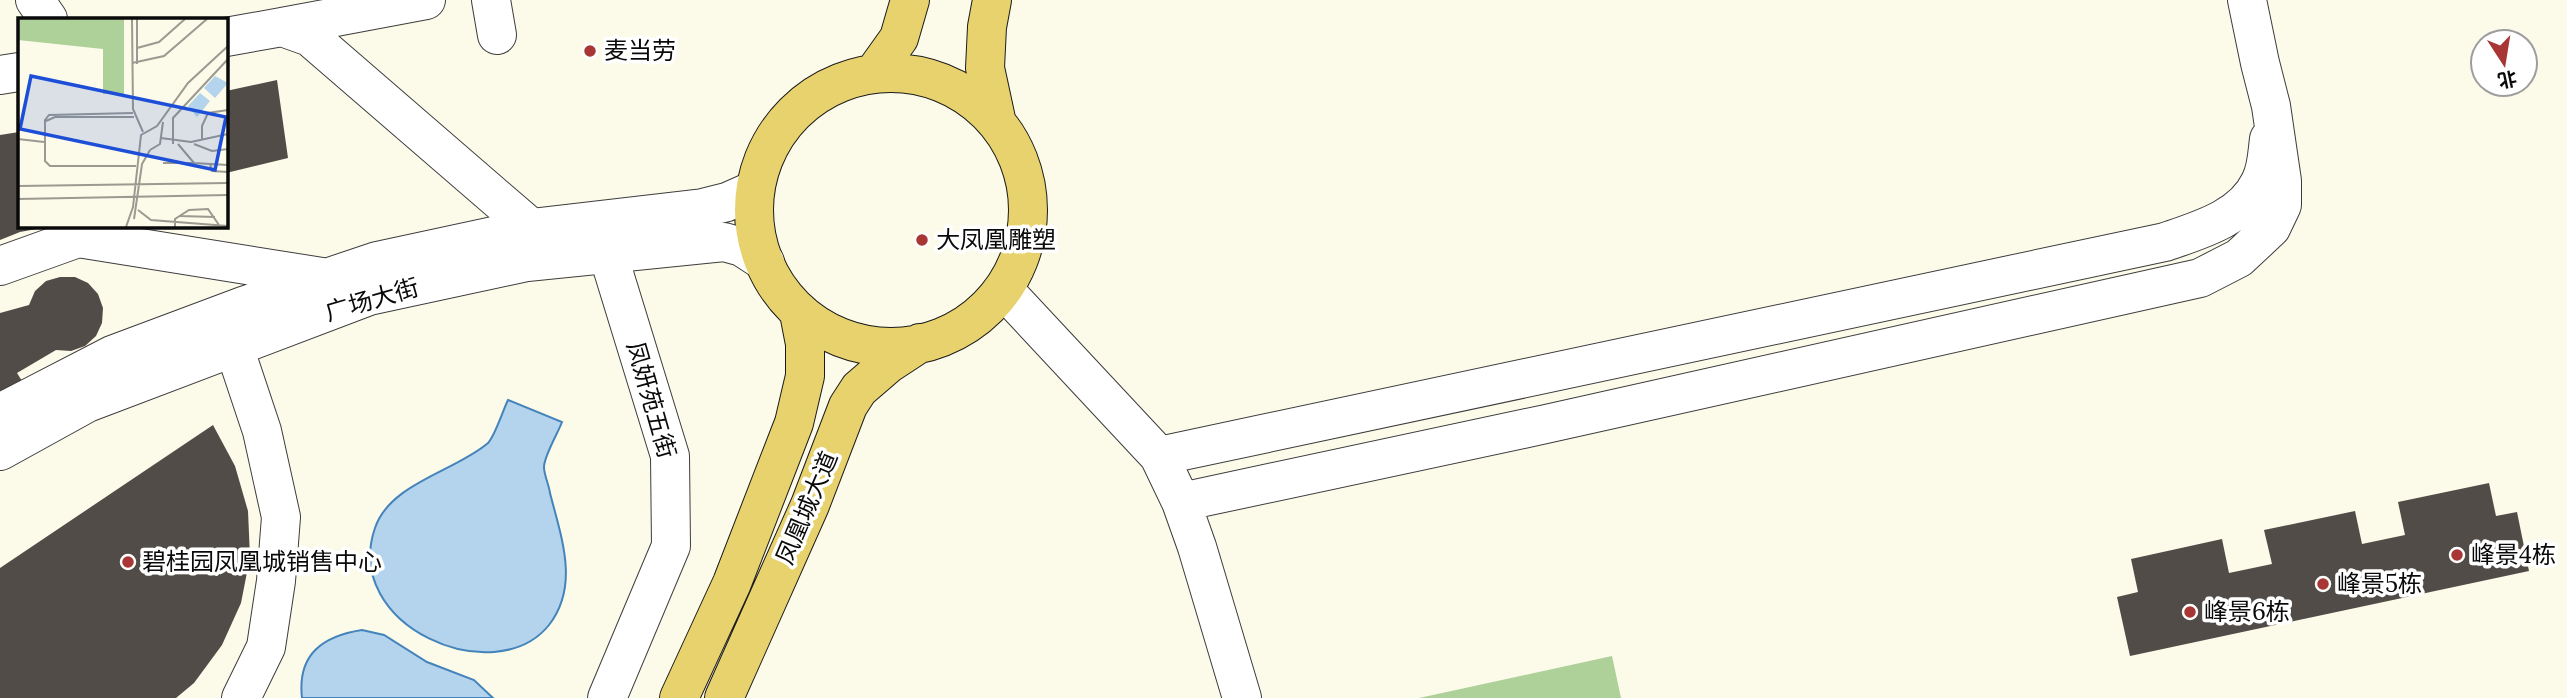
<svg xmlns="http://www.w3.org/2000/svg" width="2567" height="698" font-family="Lora,'Noto Sans SC',serif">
	<rect width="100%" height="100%" fill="#fcfae9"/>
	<path fill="#aed099" d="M1612,656L1621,698H1419Z"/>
	<path fill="#b4d4ed" stroke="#4484bb" stroke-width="2" d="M508,400L562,422C558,433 544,456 544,467C544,475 549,485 550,493C561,537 580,585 549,625C495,692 341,626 375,528C390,483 456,471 488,443C495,436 503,410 508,400Z
		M362,630L384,635L427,662L474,680L493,698H302C297,654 323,636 362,630Z"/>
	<path fill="#514c47" d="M277,80L288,158L226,173V91Z
		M19,132V226L47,227L20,232L0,240V135Z
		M60,277H75L88,283L98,294L103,308L102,323L96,336L85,346L71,351L56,350L17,373L22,381L0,394V313L29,305L35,291L46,281Z
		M213,425L235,466L248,511L250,557L241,603L222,645L194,683L176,698H0V568Z
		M2489,483L2496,516L2517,512L2529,571L2130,656L2117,597L2138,592L2131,559L2222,539L2229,573L2272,564L2264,530L2355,511L2362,544L2405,535L2398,502Z"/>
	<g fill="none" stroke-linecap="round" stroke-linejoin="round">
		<g stroke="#3d3d3d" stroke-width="40">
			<path id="minor" d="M35,0L48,19
				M491,0L497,35
				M282,27L426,0
				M226,37L282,27L310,37L531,228
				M0,75L19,72
				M603,229L608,254L670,456L671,546L607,698
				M0,266L78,238L322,277
				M1004,290L1159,456L1181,502L1197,547L1242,698
				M234,347L262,431L281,517L276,581L266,647L241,698
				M0,413L112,355L243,306L377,261L531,228L703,208L727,202L754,190
				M0,451L87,403L369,296L527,262L724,242L742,247L765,262
				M1159,456L2165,242C2200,230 2243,218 2260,182C2267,169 2267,154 2269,139
				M1181,502L1546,424L2200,278L2239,258L2271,228L2282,205V181L2271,106L2260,63L2247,0"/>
		</g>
		<g stroke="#1b1b1b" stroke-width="40">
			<path id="major" d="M992,0L987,27L985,68L996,119
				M874,73L899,38L910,0
				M754 210a137 137 0 1 1 274 0a137 137 0 1 1-274 0Z
				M679,698L732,583L794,423L805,376V344L799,313
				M724,698L810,505L848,406L859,389L888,364L920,343"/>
		</g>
		<use href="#minor" stroke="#fff" stroke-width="38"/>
		<use href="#major" stroke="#e7d26e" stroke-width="38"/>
	</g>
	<g fill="#a73634" stroke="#fff" stroke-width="2.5">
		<circle cx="590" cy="51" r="7"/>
		<circle cx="922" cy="240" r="7"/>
		<circle cx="2457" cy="555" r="7"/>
		<circle cx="128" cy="562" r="7"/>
		<circle cx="2323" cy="584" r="7"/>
		<circle cx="2190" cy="612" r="7"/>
	</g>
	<g text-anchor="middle" stroke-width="7" stroke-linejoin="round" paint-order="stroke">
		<g font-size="24" fill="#0a0a0a" stroke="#fff" text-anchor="start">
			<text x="604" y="59">麦当劳</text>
			<text x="936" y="248">大凤凰雕塑</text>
			<text x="2471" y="563">峰景4栋</text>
			<text x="142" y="570">碧桂园凤凰城销售中心</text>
			<text x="2337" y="592">峰景5栋</text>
			<text x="2204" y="620">峰景6栋</text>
		</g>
		<g font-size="24" fill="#0a0a0a" stroke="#fff">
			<text transform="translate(372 300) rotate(-16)" y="8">广场大街</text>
			<text transform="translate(651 400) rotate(74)" y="8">凤妍苑五街</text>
			<text transform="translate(807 508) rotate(-67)" y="8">凤凰城大道</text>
		</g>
	</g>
	<g transform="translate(18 18)">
		<rect width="210" height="210" fill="#fcfae9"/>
		<path d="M0,1H106V76H85V31L0,22Z" fill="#aed099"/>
		<path d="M197,58L210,65L197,80L186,70ZM182,75L192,83L179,99L170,88Z" fill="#b4d4ed"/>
		<path fill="none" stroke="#9b9a90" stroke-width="2" d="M114,1L115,91L125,114M119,30L141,24L167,1M114,45L146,38L189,1M119,46V1M115,95L31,97L27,102V143L32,148H118M28,103L37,99H116M143,120L173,124L210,116M0,121L26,124M184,122V108L190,95L210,92M155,126V100L210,41M160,126L176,145L210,147M176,126L194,133L210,131M132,132L142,126L145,104M145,145H175M192,146L194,153L210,154M0,168L210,165M0,181L210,177M120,192L133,202L210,208M162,198L197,199M116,201L124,146L132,132M108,209L115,189L123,117L139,108L170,65L210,28M157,209V201L171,192L190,191L201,207"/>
		<path fill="#1d4ed8" fill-opacity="0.15" stroke="#1d4ed8" stroke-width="3.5" d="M13,58L208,99L197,152L2,111Z"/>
		<rect width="210" height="210" fill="none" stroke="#0a0a0a" stroke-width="3.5"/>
	</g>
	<g transform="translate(2504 63) rotate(168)"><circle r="33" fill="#ffffff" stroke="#9d9d9d" stroke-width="2"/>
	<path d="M0-5L12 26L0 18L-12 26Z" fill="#a73634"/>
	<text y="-10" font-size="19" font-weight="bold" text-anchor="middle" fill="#0a0a0a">北</text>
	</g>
</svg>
